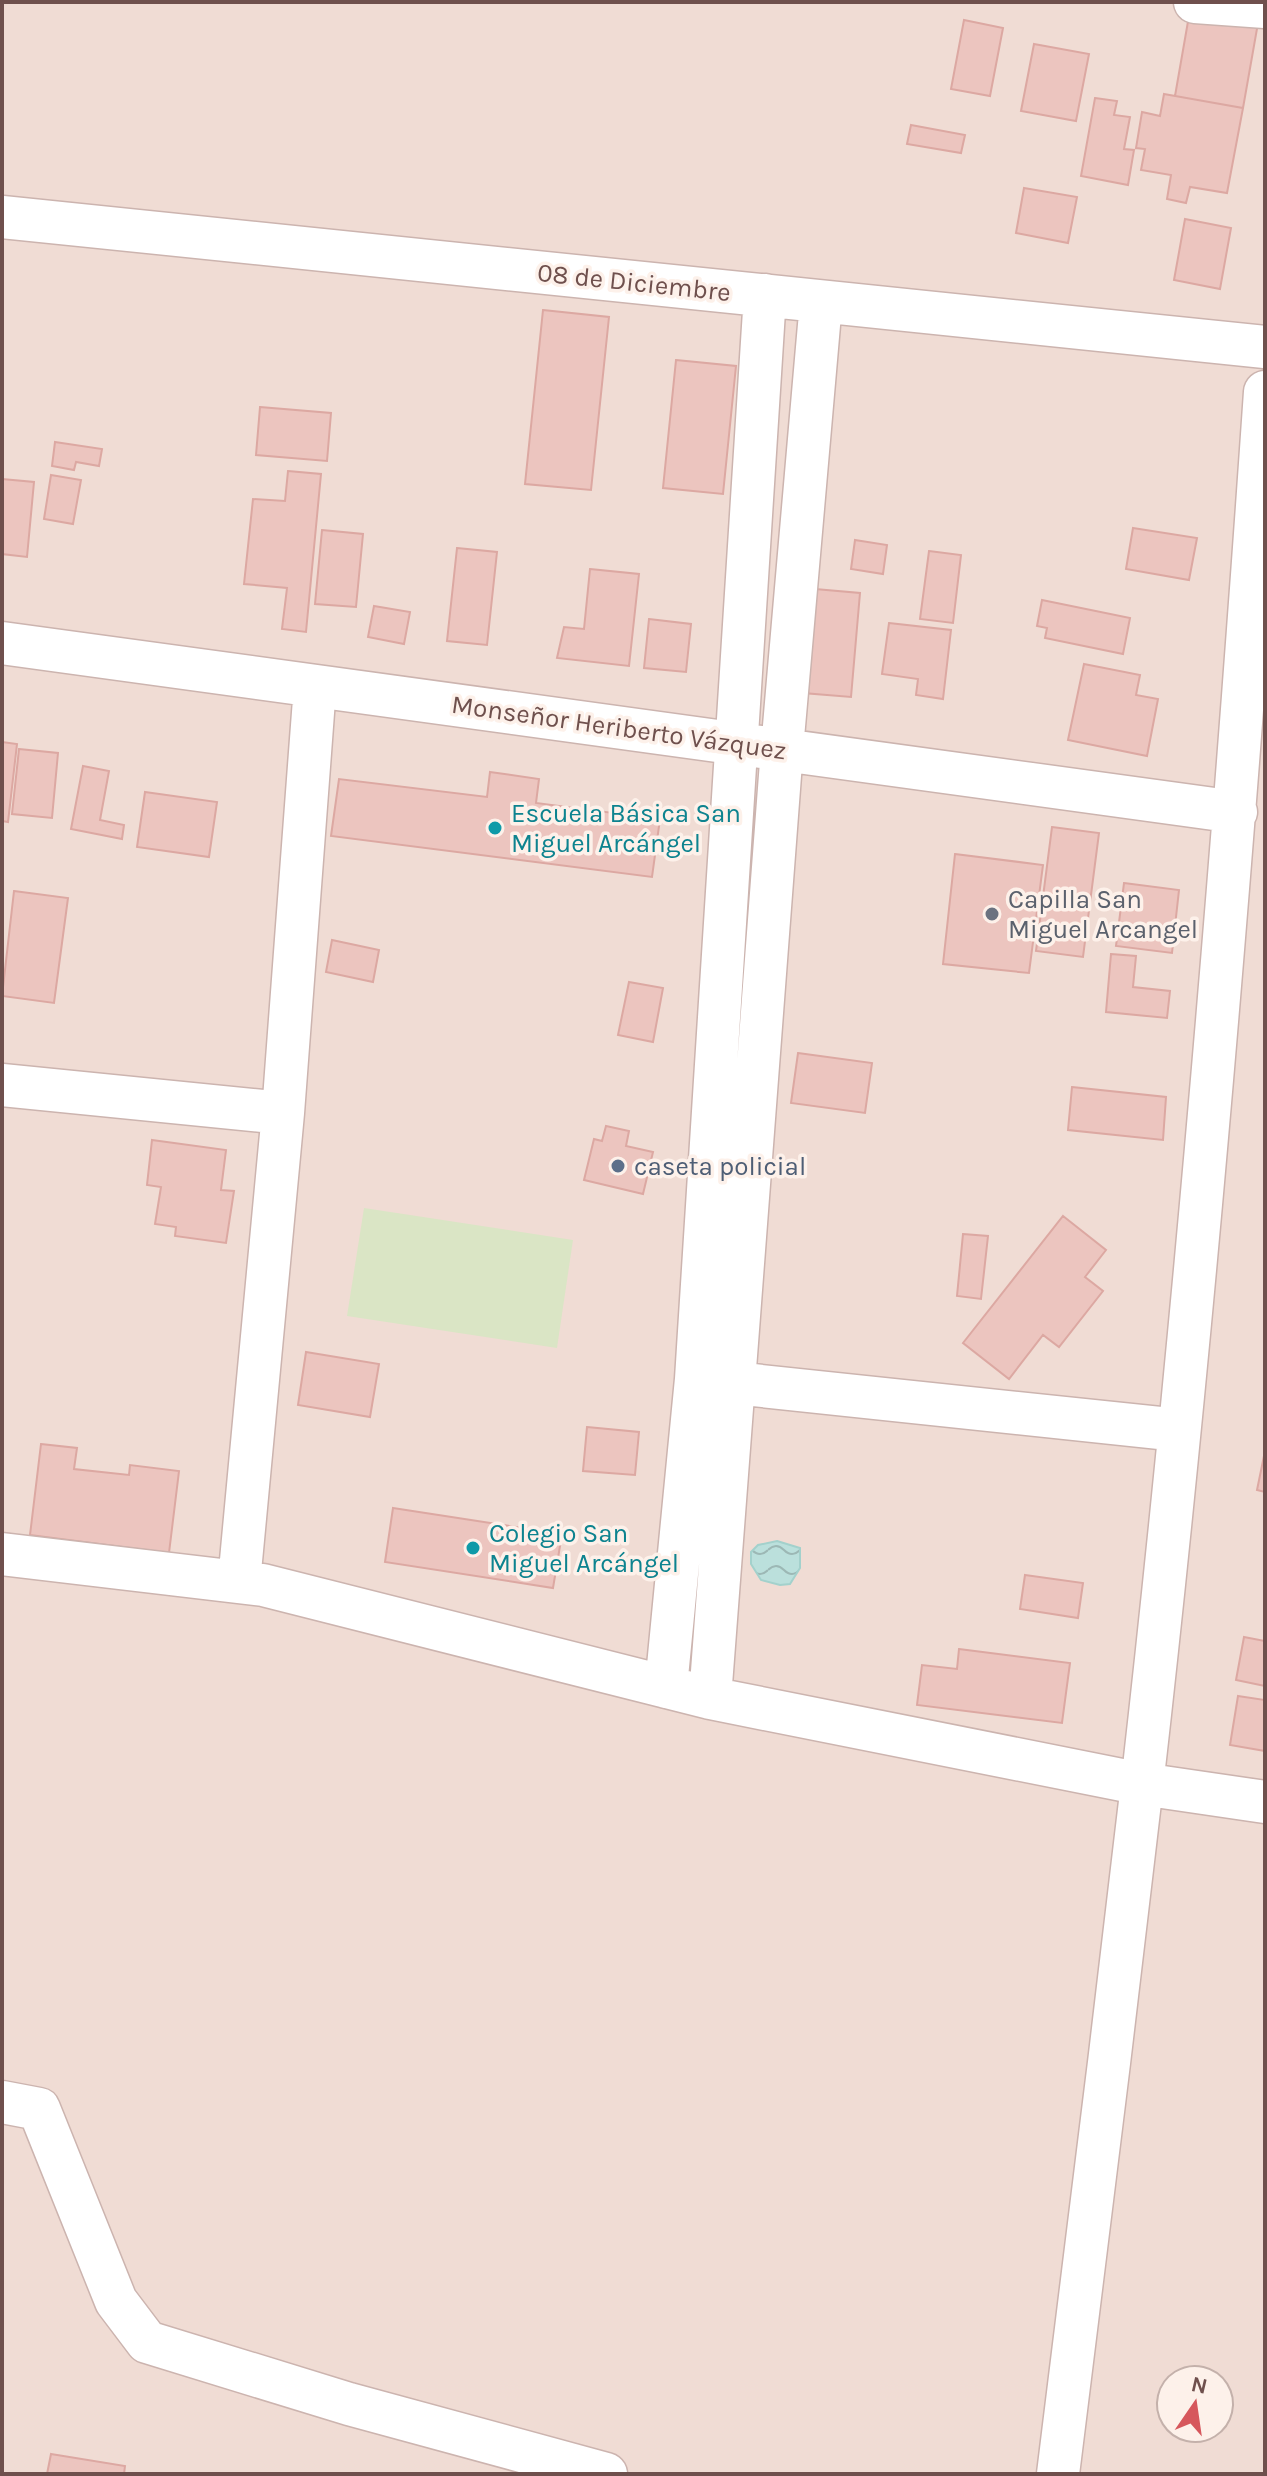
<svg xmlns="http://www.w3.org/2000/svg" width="1267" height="2476" font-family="Karla,sans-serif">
	<defs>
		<pattern id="water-waves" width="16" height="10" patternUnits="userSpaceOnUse" patternTransform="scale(2)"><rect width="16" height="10" fill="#bbe0dc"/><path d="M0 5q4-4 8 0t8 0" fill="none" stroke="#9cb8b5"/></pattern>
	</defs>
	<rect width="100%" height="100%" fill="#f9ece5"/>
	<path fill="#f0dcd4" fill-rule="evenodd" d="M2,2H1265V2474H2ZM1171,2380H1219V2428H1171Z"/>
	<path fill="#dae5c5" d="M364,1208L573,1240L557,1348L347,1316Z"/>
	<path fill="url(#water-waves)" stroke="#a3d1cc" stroke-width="2" d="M777,1541L800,1548V1568L790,1584L780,1585L761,1580L751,1564V1552L758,1545Z"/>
	<path fill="#ecc5bf" stroke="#dca8a2" stroke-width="2" d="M1190,10L1258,23L1243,108L1175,96Z
		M964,20L1003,28L990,96L951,89Z
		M1034,44L1089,54L1076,121L1021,111Z
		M1164,94L1243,108L1227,193L1190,187L1186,203L1167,199L1171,175L1141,170L1145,149L1136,148L1142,112L1160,116Z
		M1095,98L1117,101L1114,115L1130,117L1124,149L1134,150L1128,185L1081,176Z
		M911,125L965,135L961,153L907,144Z
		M1024,188L1077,197L1068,243L1016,233Z
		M1185,219L1231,228L1220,289L1174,280Z
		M543,310L609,317L591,490L525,484Z
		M676,360L736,366L723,494L663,488Z
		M260,407L331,413L327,461L256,455Z
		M55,442L102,449L99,466L76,462L74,470L52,466Z
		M288,471L321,474L306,632L282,629L287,588L244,584L253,499L285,501Z
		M51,475L81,480L73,524L44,519Z
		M2,479L34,482L27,557L2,554Z
		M1133,528L1197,538L1189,580L1126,569Z
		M322,530L363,534L356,607L315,604Z
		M855,540L887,545L883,574L851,569Z
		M457,548L497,552L487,645L447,641Z
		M929,551L961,555L953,623L920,619Z
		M590,569L639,574L629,666L557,658L564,627L584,629Z
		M815,589L860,593L851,697L803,693Z
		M1042,600L1130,618L1123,654L1045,638L1047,628L1037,626Z
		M374,606L410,612L404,644L368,637Z
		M649,619L691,624L686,672L644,668Z
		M889,623L951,630L943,699L916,695L918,679L882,674Z
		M1084,664L1140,675L1136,695L1158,699L1147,756L1068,740Z
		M2,742L17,744L8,822L2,821Z
		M19,749L58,753L52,818L12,814Z
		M83,766L109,771L100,820L124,825L122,839L71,829Z
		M490,772L539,779L536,803L660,819L652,877L331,836L339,779L487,797Z
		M145,792L217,802L209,857L137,847Z
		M1052,827L1099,833L1083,957L1036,951Z
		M955,854L1043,865L1029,973L943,964Z
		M1124,883L1179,890L1172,953L1116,946Z
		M14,891L68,898L54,1003L2,996Z
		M332,940L379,950L373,982L326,972Z
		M1111,954L1136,956L1133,987L1170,991L1167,1018L1106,1012Z
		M629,982L663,988L653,1042L618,1035Z
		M798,1053L872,1063L865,1113L791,1103Z
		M1072,1087L1166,1097L1163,1140L1068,1130Z
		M606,1126L629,1131L626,1146L653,1152L643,1194L584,1180L594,1139L602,1141Z
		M152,1140L226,1150L221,1190L234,1191L226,1243L175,1236L176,1227L155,1224L161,1187L147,1185Z
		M1063,1216L1106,1250L1085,1277L1103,1291L1059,1347L1043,1335L1009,1379L963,1343Z
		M963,1234L988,1236L981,1299L957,1296Z
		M306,1352L379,1364L370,1417L298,1405Z
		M587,1427L639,1432L635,1475L583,1471Z
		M41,1444L77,1448L74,1469L129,1475L130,1465L179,1471L169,1553L30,1535Z
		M1265,1451V1492L1257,1490Z
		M393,1508L562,1534L553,1588L385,1562Z
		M1025,1575L1083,1583L1078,1618L1020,1609Z
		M1244,1637L1265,1641V1686L1236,1680Z
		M959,1649L1070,1663L1062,1723L917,1705L922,1665L957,1669Z
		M1238,1696L1265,1700V1751L1230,1745Z
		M51,2454L125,2466L124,2474H47Z"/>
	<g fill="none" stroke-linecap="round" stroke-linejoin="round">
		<g stroke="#ccb4af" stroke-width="45">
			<path id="minor" d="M1195,2L1265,7
				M2,217L1265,347
				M2,643L1236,812
				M2,1085L283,1113
				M705,1380L1179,1430
				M2,1554L263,1585L710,1698L1142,1784L1265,1802
				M239,1582L283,1113L315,686
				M666,1687L696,1379L765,295
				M710,1698L782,749L821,302
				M2,2102L39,2109L116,2301L147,2342L349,2404L606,2474
				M1058,2474C1086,2244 1116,2015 1142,1785C1195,1322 1233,857 1265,392"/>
		</g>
		<use href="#minor" stroke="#fff" stroke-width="42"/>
	</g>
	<g fill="#0f9aa8" stroke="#fdf1ea" stroke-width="3">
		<circle cx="495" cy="828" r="8"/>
		<circle cx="473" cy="1548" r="8"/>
	</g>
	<circle fill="#6b7280" stroke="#fdf1ea" stroke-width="3" cx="992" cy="914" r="8"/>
	<circle fill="#5c6f8a" stroke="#fdf1ea" stroke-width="3" cx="618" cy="1166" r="8"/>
	<g text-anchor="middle" stroke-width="7" stroke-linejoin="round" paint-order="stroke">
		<g font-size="26" fill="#6f504d" stroke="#fdf1ea">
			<text transform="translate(634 282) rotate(6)" y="9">08 de Diciembre</text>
			<text transform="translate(619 727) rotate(8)" y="9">Monseñor Heriberto Vázquez</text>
		</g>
		<g font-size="26" fill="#0d838f" stroke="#fdf1ea" text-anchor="start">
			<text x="511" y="822">Escuela Básica San<tspan x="511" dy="30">Miguel Arcángel</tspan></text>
			<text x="489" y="1542">Colegio San<tspan x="489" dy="30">Miguel Arcángel</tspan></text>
		</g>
		<g font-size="26" fill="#5b616d" stroke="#fdf1ea" text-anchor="start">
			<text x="1008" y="908">Capilla San<tspan x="1008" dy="30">Miguel Arcangel</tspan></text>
		</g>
		<g font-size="26" fill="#4e5e75" stroke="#fdf1ea" text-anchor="start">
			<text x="634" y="1175">caseta policial</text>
		</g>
	</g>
	<rect width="1267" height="2476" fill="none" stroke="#6f504d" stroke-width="8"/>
	<g transform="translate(1195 2404) rotate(13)"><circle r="38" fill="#fdf1ea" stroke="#c4b1ab" stroke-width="2"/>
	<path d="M0-6L14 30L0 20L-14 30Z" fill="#d6575c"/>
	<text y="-12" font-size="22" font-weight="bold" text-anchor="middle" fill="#6f504d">N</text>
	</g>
</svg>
